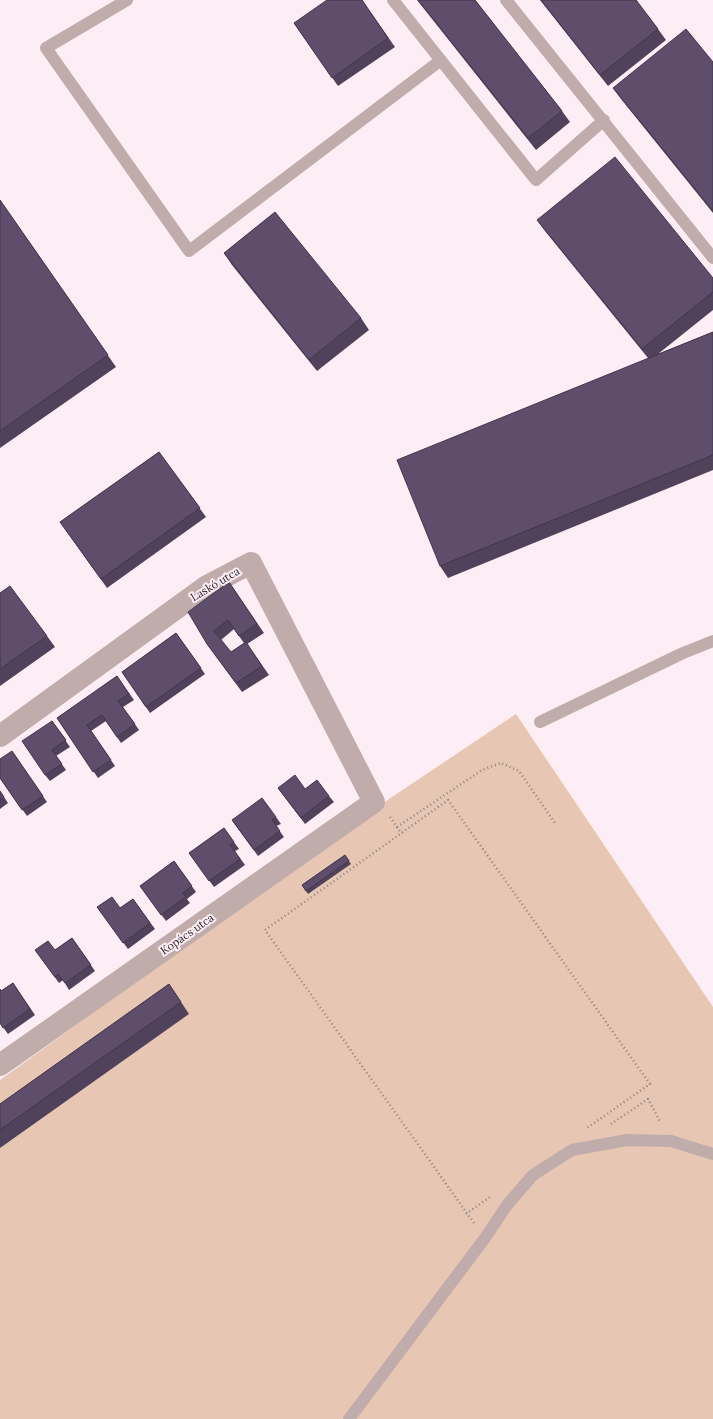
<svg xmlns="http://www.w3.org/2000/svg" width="713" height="1419" font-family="Lora,serif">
	<rect width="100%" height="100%" fill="#fdeef6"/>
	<path fill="#e7c7b3" d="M516,714L713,1007V1419H0V1080L389,799Z"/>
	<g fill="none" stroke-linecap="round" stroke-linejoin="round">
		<path stroke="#8c8187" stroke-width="2.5" stroke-dasharray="1 3" stroke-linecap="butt" d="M390,817L401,833
			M397,827L482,770L501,763L519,771L555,823
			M611,1124L648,1099L661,1123
			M466,1214L490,1197
			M474,1223L265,930L448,800L650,1084L587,1128"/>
		<path stroke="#c1acac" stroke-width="12" d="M127,0L46,48L189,251L441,60
			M393,0L536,180L604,120
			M506,0L713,258
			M540,722L683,653L713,641
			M349,1419L485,1238L507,1205L533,1175L572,1150L627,1140L671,1141L713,1154"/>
		<path stroke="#c1acac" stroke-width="22" d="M0,736L207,586L251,563L374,802L0,1065"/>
	</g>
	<path fill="#51425c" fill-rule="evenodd" d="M362,0L395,47L338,86L294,23Z
		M417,0H475L562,111L570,122L536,150Z
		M540,0H636L658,29L666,40L608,86Z
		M713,62V213L621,99L613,88Z
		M0,200L116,367L0,448Z
		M537,220L713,278V310L658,354L713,332V470L448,578L440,566L648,358L545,231Z
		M224,253L361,318L369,330L317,371L232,265Z
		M159,452L206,517L107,588L60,522Z
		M229,582L264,633L247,644L269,675L242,692L207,644ZM234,629L244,643L231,652L221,640Z
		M0,593L47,636L55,647L0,686Z
		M176,633L205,674L150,713L122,672Z
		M117,676L134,700L123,707L139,730L121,743L106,721L91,731L115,766L98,778L57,718Z
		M52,721L70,747L56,756L66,770L50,781L45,775Z
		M12,751L47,802L27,816L0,778Z
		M278,788L305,789L329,796L334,802L305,824Z
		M0,791L8,803L0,809Z
		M276,817L281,824L276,826L284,837L258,856L232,820Z
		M224,828L239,849L235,851L245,865L214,887L189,853Z
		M345,855L351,864L308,894L302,885Z
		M174,861L196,892L187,899L190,903L166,921L140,886Z
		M133,899L155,929L128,949L97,907L120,908Z
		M72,938L95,971L69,990L63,980L59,983L35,950H55Z
		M13,983L35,1015L8,1034L0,1023L1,991Z
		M169,984L189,1014L0,1148V1104Z"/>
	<path fill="#5e4d6b" stroke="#42364b" d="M327,0H362L388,38L332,78L294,23Z
		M418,0H475L562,111L528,138Z
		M541,0H636L658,29L600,75Z
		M686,29L713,62V211L613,88Z
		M615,157L713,278V292L642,349L537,220Z
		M0,200L108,355L0,431Z
		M275,212L361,318L309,360L224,253Z
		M713,332V455L440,566L397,460Z
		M159,452L200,508L101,579L60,522Z
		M229,582L257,624L239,636L228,620L214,631L231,652L246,642L262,666L236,683L207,644L188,612Z
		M10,586L47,636L0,669V593Z
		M176,633L201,668L146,707L122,672Z
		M117,676L129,694L118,701L135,724L117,737L102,715L87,725L111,760L93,772L57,718Z
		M52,721L66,740L52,750L62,764L45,775L22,741Z
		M12,751L43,796L22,810L0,778V759Z
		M295,775L305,789L317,780L329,796L301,818L278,788Z
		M0,791L4,797L0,800Z
		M262,798L276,817L272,820L280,831L254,850L232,820Z
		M224,828L234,842L230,845L240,859L209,881L189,853Z
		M345,855L349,861L306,891L302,885Z
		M174,861L192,886L183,893L186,897L161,915L140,886Z
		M112,897L120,908L133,899L150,923L123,943L97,907Z
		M72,938L91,965L65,983L58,974L55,977L35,950L48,941L55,950Z
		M13,983L30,1009L3,1028L0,1023V989L1,991Z
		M169,984L181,1002L0,1130V1104Z"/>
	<g text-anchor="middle" stroke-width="4" stroke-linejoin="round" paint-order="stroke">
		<g font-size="11" fill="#292326" stroke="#fdeef6">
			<text transform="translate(215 584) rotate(-31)" y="4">Laskó utca</text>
			<text transform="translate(187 934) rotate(-35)" y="4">Kopács utca</text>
		</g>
	</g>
</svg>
